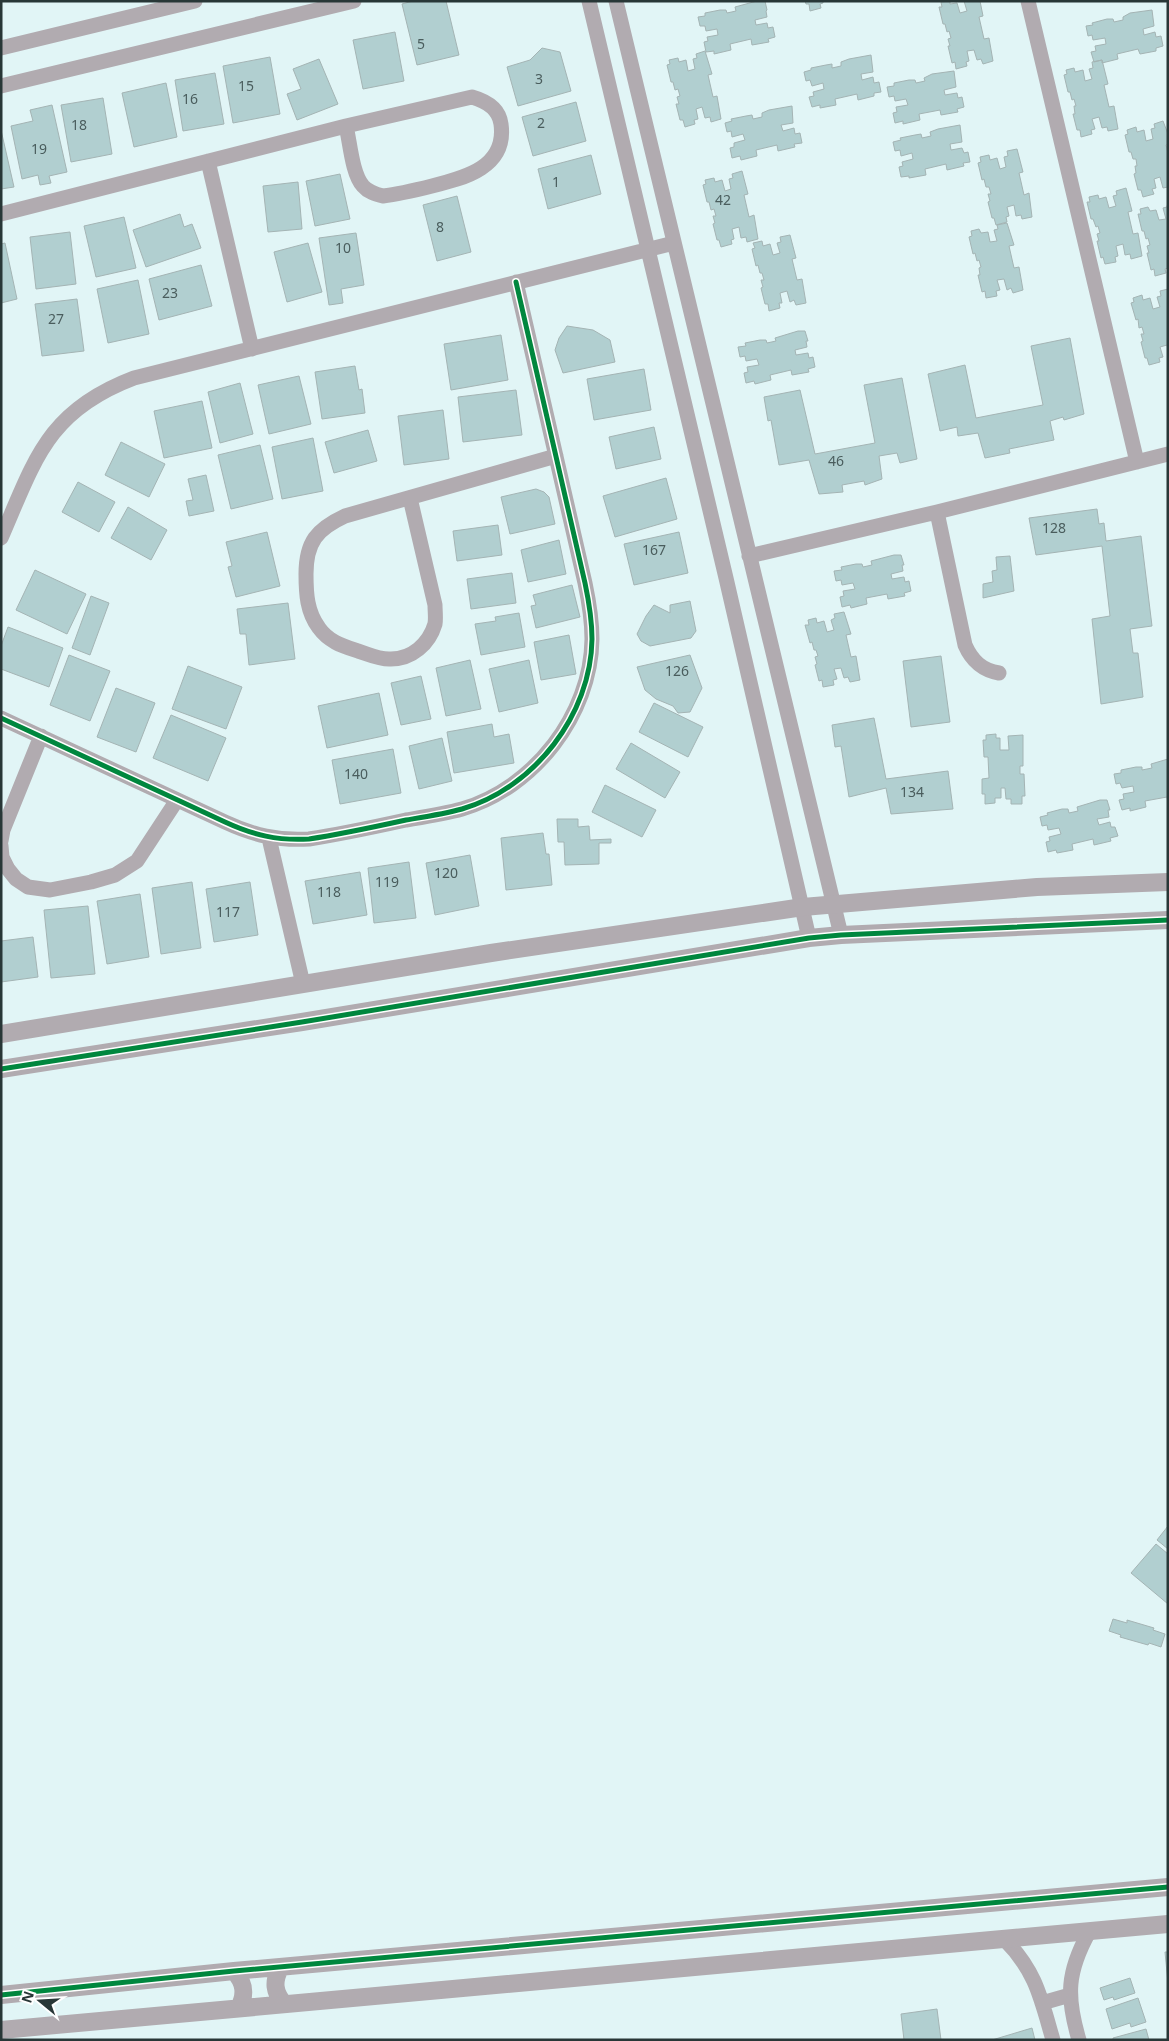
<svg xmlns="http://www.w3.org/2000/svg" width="1169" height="2041" font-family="'Noto Sans',sans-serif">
	<rect width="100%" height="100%" fill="#e1f5f6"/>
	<path fill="#b1cfd0" stroke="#a4b4b4" d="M413,1H446L459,55L417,65L402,4Z
		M757,1H765L767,10L766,11L767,17L755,20L756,25L767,23L768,28L773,27L775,37L768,39L769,42L752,45L751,39L730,44L731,50L714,54V51L706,52L704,42L708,41L707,37L718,35L717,29L706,31L705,26H700L698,17L705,16V13L720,10H726L727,13L736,11L735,7Z
		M805,1H823V3L820,4L821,8L810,11L809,4H806Z
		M950,1V4L957,3L960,13L967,11L964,1H980L983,16L979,17L984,39L989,38L993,61L983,64L981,59L977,60L974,50L967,51L969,61L966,62L967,66L956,69L955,62L952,63L948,46H950L948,39L951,38L949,31L947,32L945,24H943L939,7H942L941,2Z
		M1152,10L1154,26L1143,29L1144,35L1155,32L1156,37L1161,36L1163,46L1156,48V51L1140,54L1138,49L1117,54L1118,59L1102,63V60L1094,62L1091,52L1096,51L1095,46L1106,44L1105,38L1093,40L1092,35L1088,36L1086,26L1093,25L1092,23L1107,19H1113L1114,22L1123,20V17L1130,13Z
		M395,32L404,81L363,89L353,40Z
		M542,48L560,52L571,91L518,106L507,67L530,60Z
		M705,51L712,74L708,75L713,97L717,96L721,119L711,122L710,117L705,118L702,107L696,109L698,119L694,120L695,124L685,127L683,120H680L676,104H679L677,97L680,96L678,89L675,90L673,82H671L667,65L670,64L669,60L678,58L679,62L686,60L688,71L695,69L693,59L697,58L696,54Z
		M871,55L873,72L861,74L862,80L873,77L874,83L879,82L881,92L874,93V96L858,100L857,94L835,99L836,105L820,108V105L812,107L809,97L814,96L813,92L824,89L823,83L812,86L810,80L806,81L804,72L811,70V68L826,65L832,64V68L841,66V62L849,59Z
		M270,57L280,114L233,123L223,66Z
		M319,59L338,104L297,120L287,94L301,89L293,69Z
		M1102,60L1108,84L1104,85L1109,107L1114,106L1118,129L1108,131L1107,127L1102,128L1099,117L1092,119L1095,129L1091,130L1092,134L1081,137L1080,130H1077L1073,114H1075L1074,106H1076L1074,99L1072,100L1070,92H1068L1064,75L1067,74L1066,70L1074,68L1075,72L1083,70L1085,81L1092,79L1089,69L1093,68L1092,62Z
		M954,71L956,87L944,90L945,95L957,93L958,98L962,97L964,107L957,109L958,112L941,115L940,110L919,114L920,120L903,124V121L895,123L893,113L897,112L896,107L908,105L906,99L895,101L894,96L889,97L887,87L894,86V83L909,80H915L916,83L925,81L924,78L932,74Z
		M215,73L224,124L183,131L175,80Z
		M166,83L177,137L134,147L122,93Z
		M103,98L112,154L71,162L61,105Z
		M576,102L586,141L533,156L522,117Z
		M52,105L67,172L49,176L51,183L40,185L38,175L22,179L11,126L33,121L30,110Z
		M792,106L793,123L781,125L783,131L794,128L795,134L800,133L802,143L794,144L795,147L778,151L777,145L756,150L757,156L741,160L740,156L732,158L730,148L734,147V143L745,140L743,134L732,137L731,131L727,132L725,123L732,121L731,119L746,116L752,115L753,119L762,117V113L769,110Z
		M1163,121L1168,134V144L1166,145L1168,153V187L1163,188L1160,177L1154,179L1156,188L1152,189L1154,194L1143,197L1141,190H1138L1134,174L1136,173L1135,166H1137L1136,159H1133L1131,152H1129L1125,135L1128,134L1127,130L1136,127L1137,132L1144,130L1146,141L1153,139L1151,129L1155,128L1154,124Z
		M960,125L962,142L950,144L951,150L962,148L964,153L968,152L970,162L963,163L964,166L947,170L946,164L925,169L926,175L909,178V176L901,177L899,167L903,166L902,162L913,159L912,153L901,156L900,150L895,151L893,142L901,140L900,138L915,135L921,134L922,138L931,136L930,132L938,129Z
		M1,130L14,187L1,189Z
		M1017,149L1023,172L1019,173L1024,195L1029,193L1032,217L1022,219L1021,215L1016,216L1014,205L1007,207L1009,216L1006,217L1007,222L996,225L994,218H992L988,202L990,201L988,194H991L989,187H986L984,179L982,180L978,163L981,162L980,157L989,155L990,160L997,158L1000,169L1006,167L1004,157L1008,156L1007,151Z
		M591,155L601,194L548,209L538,169Z
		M742,171L748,194L744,195L749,217L754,215L758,239L747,242L746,237L741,238L739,227L732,229L734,239L731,240L732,244L721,247L719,240H717L713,224L715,223L713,216H716L714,209L711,210L709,202H707L703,185L706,184L705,180L714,178L715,182L722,180L725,191L731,189L729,179L733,178L732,174Z
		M340,174L350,219L315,226L306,181Z
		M298,182L302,229L268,232L263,186Z
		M1126,188L1132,211L1128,212L1133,234L1138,233L1142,256L1131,259L1130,254L1125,255L1123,244L1116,246L1118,256L1115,257L1116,262L1105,264L1103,257L1101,258L1097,241H1099L1097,234L1100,233L1098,226L1096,227L1093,219H1091L1087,202H1090L1089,197L1098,195L1099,199L1106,197L1109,208L1116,206L1113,196L1117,195L1116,191Z
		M457,196L471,252L437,261L423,205Z
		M1168,202V268L1165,269L1166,273L1155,276L1154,269L1151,270L1147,253H1149L1147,246L1150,245L1148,238L1146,239L1144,231H1142L1138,214H1141L1140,209L1148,207L1150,211L1156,210L1159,220L1166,219L1163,208L1167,207Z
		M180,214L184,227L192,224L201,248L146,267L133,230Z
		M124,217L136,268L96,277L84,226Z
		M1007,223L1014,245L1009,246L1014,268L1019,267L1023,290L1013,293L1011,288L1007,290L1004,279L997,280L1000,290L996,291L997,296L986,298L985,291L982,292L978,275H980L979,268L981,267L979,260L977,261L975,253L973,254L969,237L972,236L971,231L979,229L981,233L988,232L990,242L997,241L994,230L998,229L997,225Z
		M70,232L76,284L36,289L30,237Z
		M356,233L364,285L341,289L343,303L329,305L319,238Z
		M790,235L796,258L792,259L797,280L802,279L806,303L796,305L794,300L790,302L787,291L780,293L782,303H779L780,308L769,311L768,304H765L761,288L763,287L761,280H764L762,273H760L758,265L756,266L752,249L755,248L753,243L762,241L763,246L770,244L773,255L780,253L777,243L781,242L780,237Z
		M5,243L17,299L1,303V244Z
		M308,243L322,292L287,302L274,252Z
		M201,265L212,306L159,320L149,279Z
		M138,280L149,334L108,343L97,289Z
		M1168,289V349L1167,345L1160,347L1163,357L1159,358L1160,362L1149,365L1147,358H1145L1141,342L1143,341L1141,334H1144L1142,327L1139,328L1138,319L1136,320L1131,303L1134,302L1133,298L1142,295L1143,300L1150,298L1153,309L1160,307L1157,297L1161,296L1160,291Z
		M77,299L84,351L42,356L35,304Z
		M567,326L593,330L610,340L615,362L563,373L555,350L559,338Z
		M798,331H805L808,341H806L807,347L795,350L796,355L808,353L809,358L813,357L815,367L808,369L809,372L792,375L791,370L770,375L771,380L755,384L754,381L746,383L744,373L748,372L747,367L759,365L757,359L746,361L745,356L740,357L738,347L746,346L745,343L760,340H766L767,343L776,341L775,338Z
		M501,335L508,380L451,390L444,344Z
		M1070,338L1084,414L1064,420L1063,417L1050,421L1054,440L1009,449L1010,453L985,458L978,433L958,436L957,427L940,431L928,374L965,365L976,418L1043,405L1031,346Z
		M355,366L359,390L362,389L365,413L322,419L315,372Z
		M644,369L651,410L594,420L587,379Z
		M299,376L311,424L269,434L258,385Z
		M902,378L917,459L900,463L897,453L879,456L882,479L865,485L864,481L842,485L843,492L819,494L809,460L779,465L771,420L768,421L764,397L800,390L815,454L875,443L864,385Z
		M240,383L253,434L220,443L208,392Z
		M516,390L522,435L463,442L458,397Z
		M202,401L212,448L164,458L154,411Z
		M443,410L449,459L404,465L398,416Z
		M654,427L661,459L616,469L609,437Z
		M368,430L377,461L334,473L325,442Z
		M313,438L323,491L282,499L272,447Z
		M121,442L165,464L149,497L105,475Z
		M260,445L273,499L231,509L218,455Z
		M206,475L214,511L189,516L186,501L193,500L188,479Z
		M666,478L677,519L615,537L603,496Z
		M78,482L115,502L99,532L62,512Z
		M536,489L544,492L549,497L555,524L510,534L501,497Z
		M128,507L167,530L151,560L111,538Z
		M1097,509L1099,524L1104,523L1106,541L1141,536L1152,626L1130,629L1133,653H1138L1143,697L1101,704L1092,619L1110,616L1102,546L1036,555L1029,518Z
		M498,525L502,555L457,561L453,531Z
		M267,532L280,586L236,597L228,567L232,566L226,542Z
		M679,532L688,573L634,585L624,544Z
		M559,540L566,574L528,582L521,550Z
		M894,555H901L904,565H902L903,571L891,574L892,579L904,577L905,582L909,581L911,591L904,593L905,596L888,599L887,594L866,598L867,604L851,608L850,605L842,607L840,597L844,596L843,591L855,589L853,583L842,585L841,580L836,581L834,571L842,570L841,567L856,564H862L863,567L872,565L871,561Z
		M1010,556L1014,591L983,598V584L993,582L992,571L997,570L996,557Z
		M35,570L86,594L67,634L16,610Z
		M512,573L516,603L471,609L467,579Z
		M572,585L580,617L536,628L531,606L536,605L533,595Z
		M91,596L109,603L90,655L72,648Z
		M690,601L696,631L691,638L650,646L641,641L637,634L646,616L654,605L670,613V605Z
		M288,603L295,659L249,665L246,634H240L237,609Z
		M844,612L851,634L846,635L851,657L856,656L860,680L850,682L848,677L844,678L841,668L834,669L837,679L833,680L834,685L823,687L822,680L819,681L815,665L817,664L815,657L818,656L816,650H814L812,642L810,643L805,625H809L808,620L816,618L817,623L824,621L827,632L834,630L831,620L835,618L834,614Z
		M519,613L525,647L481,655L475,624L496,621L495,617Z
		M8,627L63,648L49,687L1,669V646Z
		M569,635L576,674L541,680L534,642Z
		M69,655L110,671L90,721L50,705Z
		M690,655L702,688L690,712L678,713L673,706L656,699L645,690L637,667Z
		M941,656L950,722L911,727L903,661Z
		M470,660L481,709L446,716L436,668Z
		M529,660L538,703L499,712L489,669Z
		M188,666L242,687L226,729L172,709Z
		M421,676L431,719L401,725L391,683Z
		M116,688L155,703L136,752L97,737Z
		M379,693L388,735L327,748L318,706Z
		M654,703L703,727L688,757L639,732Z
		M171,715L226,738L208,781L153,758Z
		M874,718L886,779L948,771L953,809L891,814L886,788L849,797L841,746L835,747L832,725Z
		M492,724L494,737L509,734L514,763L454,773L447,732Z
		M996,734V738H1000V750H1009L1008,736L1023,735V766H1020V774H1024L1025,796H1022V804H1011V799H1006L1005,788H1001V798H995V803L985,804V794H982V779L989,778L988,757H984L983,740H986V735Z
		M442,738L452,781L419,789L409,746Z
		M631,743L680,772L665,798L616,769Z
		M393,749L401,793L340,804L332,760Z
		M1168,759V802L1167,797L1145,801L1146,807L1130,811V808L1122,810L1119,800L1124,799L1123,794L1134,792L1133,786L1122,788L1120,783L1116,784L1114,774L1121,773V770L1136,767H1142V770L1152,768L1151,764Z
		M605,785L656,810L642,837L592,812Z
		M1100,800H1107L1110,810H1108L1109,817L1097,819L1099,825L1110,822L1111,827H1115L1118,836L1110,838L1111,841L1094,845L1093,839L1072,844L1073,850L1057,853L1056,850L1048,852L1046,842L1050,841L1049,837L1061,834L1059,828L1048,830L1047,825L1042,826L1040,817L1048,815L1047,813L1062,809H1068L1069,813L1078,811L1077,807Z
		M557,819H578V827L589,826L590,840L611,839V843H599V864L565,865L564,842H558Z
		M543,833L546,854H549L552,885L506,890L501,838Z
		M470,855L479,906L435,915L426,863Z
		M409,862L416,918L374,923L368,868Z
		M360,872L367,915L313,924L305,881Z
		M192,882L201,948L161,954L152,888Z
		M250,882L258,935L214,942L206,889Z
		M140,894L149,957L107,964L97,901Z
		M88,906L95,974L51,978L44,910Z
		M33,937L38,977L1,982V941Z
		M1168,1526V1549L1157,1540Z
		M1156,1544L1168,1554V1604L1131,1573Z
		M1113,1619L1127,1623V1620L1154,1628L1153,1630L1165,1634L1161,1647L1149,1643L1148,1645L1120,1637L1121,1635L1109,1631Z
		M1165,1952H1168V1983Z
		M1130,1978L1135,1993L1114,2000L1113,1997L1104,2000L1100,1988Z
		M1138,1998L1146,2022L1131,2027L1130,2023L1112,2029L1106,2009Z
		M937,2009L941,2040H904L901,2014Z
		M1032,2028L1035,2040H992Z
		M1146,2029L1149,2040H1113V2038Z"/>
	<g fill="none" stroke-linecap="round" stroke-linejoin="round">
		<path stroke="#b1abb0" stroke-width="15" d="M589,1L726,578L809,938
			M616,1L841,935
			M1028,1L1137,462
			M1,48L195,1
			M1,86L354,1
			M208,161L252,349
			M1,214L346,126L472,97C486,101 499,108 501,124C507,167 465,178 432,186C416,190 400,194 383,196C375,194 368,192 363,186C352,174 350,142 346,126
			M410,498L435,605C435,611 436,618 435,624C429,644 412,659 391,659C380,660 368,654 358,651C343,646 329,642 319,628C307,612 306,594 306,574C306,542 317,529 345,516L556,456
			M937,512L965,645C972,661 982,670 999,673
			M1,538C35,460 47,411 134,378L674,243
			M749,556L937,512L1168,454
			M1,718L225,822C253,835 278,841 309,839C342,834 374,827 406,820C424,817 444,814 462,809C534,788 591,715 592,639C592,620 589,602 585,583L516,282
			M269,838L303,984
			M1,841L3,830L41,736
			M1,846L2,857L8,869L16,879L28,887L50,890L91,882L115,875L137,861L177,800
			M1005,1940C1036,1971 1041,1999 1053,2040
			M1042,2003L1070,1995
			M1079,2040C1066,1996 1067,1972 1089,1932"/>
		<path stroke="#b1abb0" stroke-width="18" d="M1,1034L491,953L803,907L1037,887L1168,882
			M1,1069L302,1022L809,938L841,935L1168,920
			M280,1968C273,1982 274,1992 284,2004
			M234,1971C245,1983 246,1994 239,2008
			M1,1995L234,1971L1168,1887
			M1,2030L1168,1924"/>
		<g stroke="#fff" stroke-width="8">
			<path id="cycleway" d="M1,718L225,822C253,835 278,841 309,839C342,834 374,827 406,820C424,817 444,814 462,809C534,788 591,715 592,639C592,620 589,602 585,583L516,282
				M1,1069L302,1022L809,938L841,935L1168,920
				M1,1995L234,1971L1168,1887"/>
		</g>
		<use href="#cycleway" stroke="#00873e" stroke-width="5"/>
	</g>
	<g text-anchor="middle" stroke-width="4" stroke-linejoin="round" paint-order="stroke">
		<g font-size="14" fill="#4a5d5d">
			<text x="421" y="49">5</text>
			<text x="539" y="84">3</text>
			<text x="246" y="91">15</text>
			<text x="190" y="104">16</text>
			<text x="541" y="128">2</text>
			<text x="79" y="130">18</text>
			<text x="39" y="154">19</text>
			<text x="556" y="187">1</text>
			<text x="723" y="205">42</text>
			<text x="440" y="232">8</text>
			<text x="343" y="253">10</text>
			<text x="170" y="298">23</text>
			<text x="56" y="324">27</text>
			<text x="836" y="466">46</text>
			<text x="1054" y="533">128</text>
			<text x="654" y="555">167</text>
			<text x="677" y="676">126</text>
			<text x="356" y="779">140</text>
			<text x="912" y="797">134</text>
			<text x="446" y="878">120</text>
			<text x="387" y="887">119</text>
			<text x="329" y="897">118</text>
			<text x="228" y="917">117</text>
		</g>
	</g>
	<rect width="1169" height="2041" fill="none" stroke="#283737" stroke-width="5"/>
	<g transform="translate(40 2001) rotate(288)" stroke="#ffffff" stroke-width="4" paint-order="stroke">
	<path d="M0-4L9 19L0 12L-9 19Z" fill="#283737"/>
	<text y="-8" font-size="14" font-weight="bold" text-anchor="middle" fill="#283737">N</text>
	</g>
</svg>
